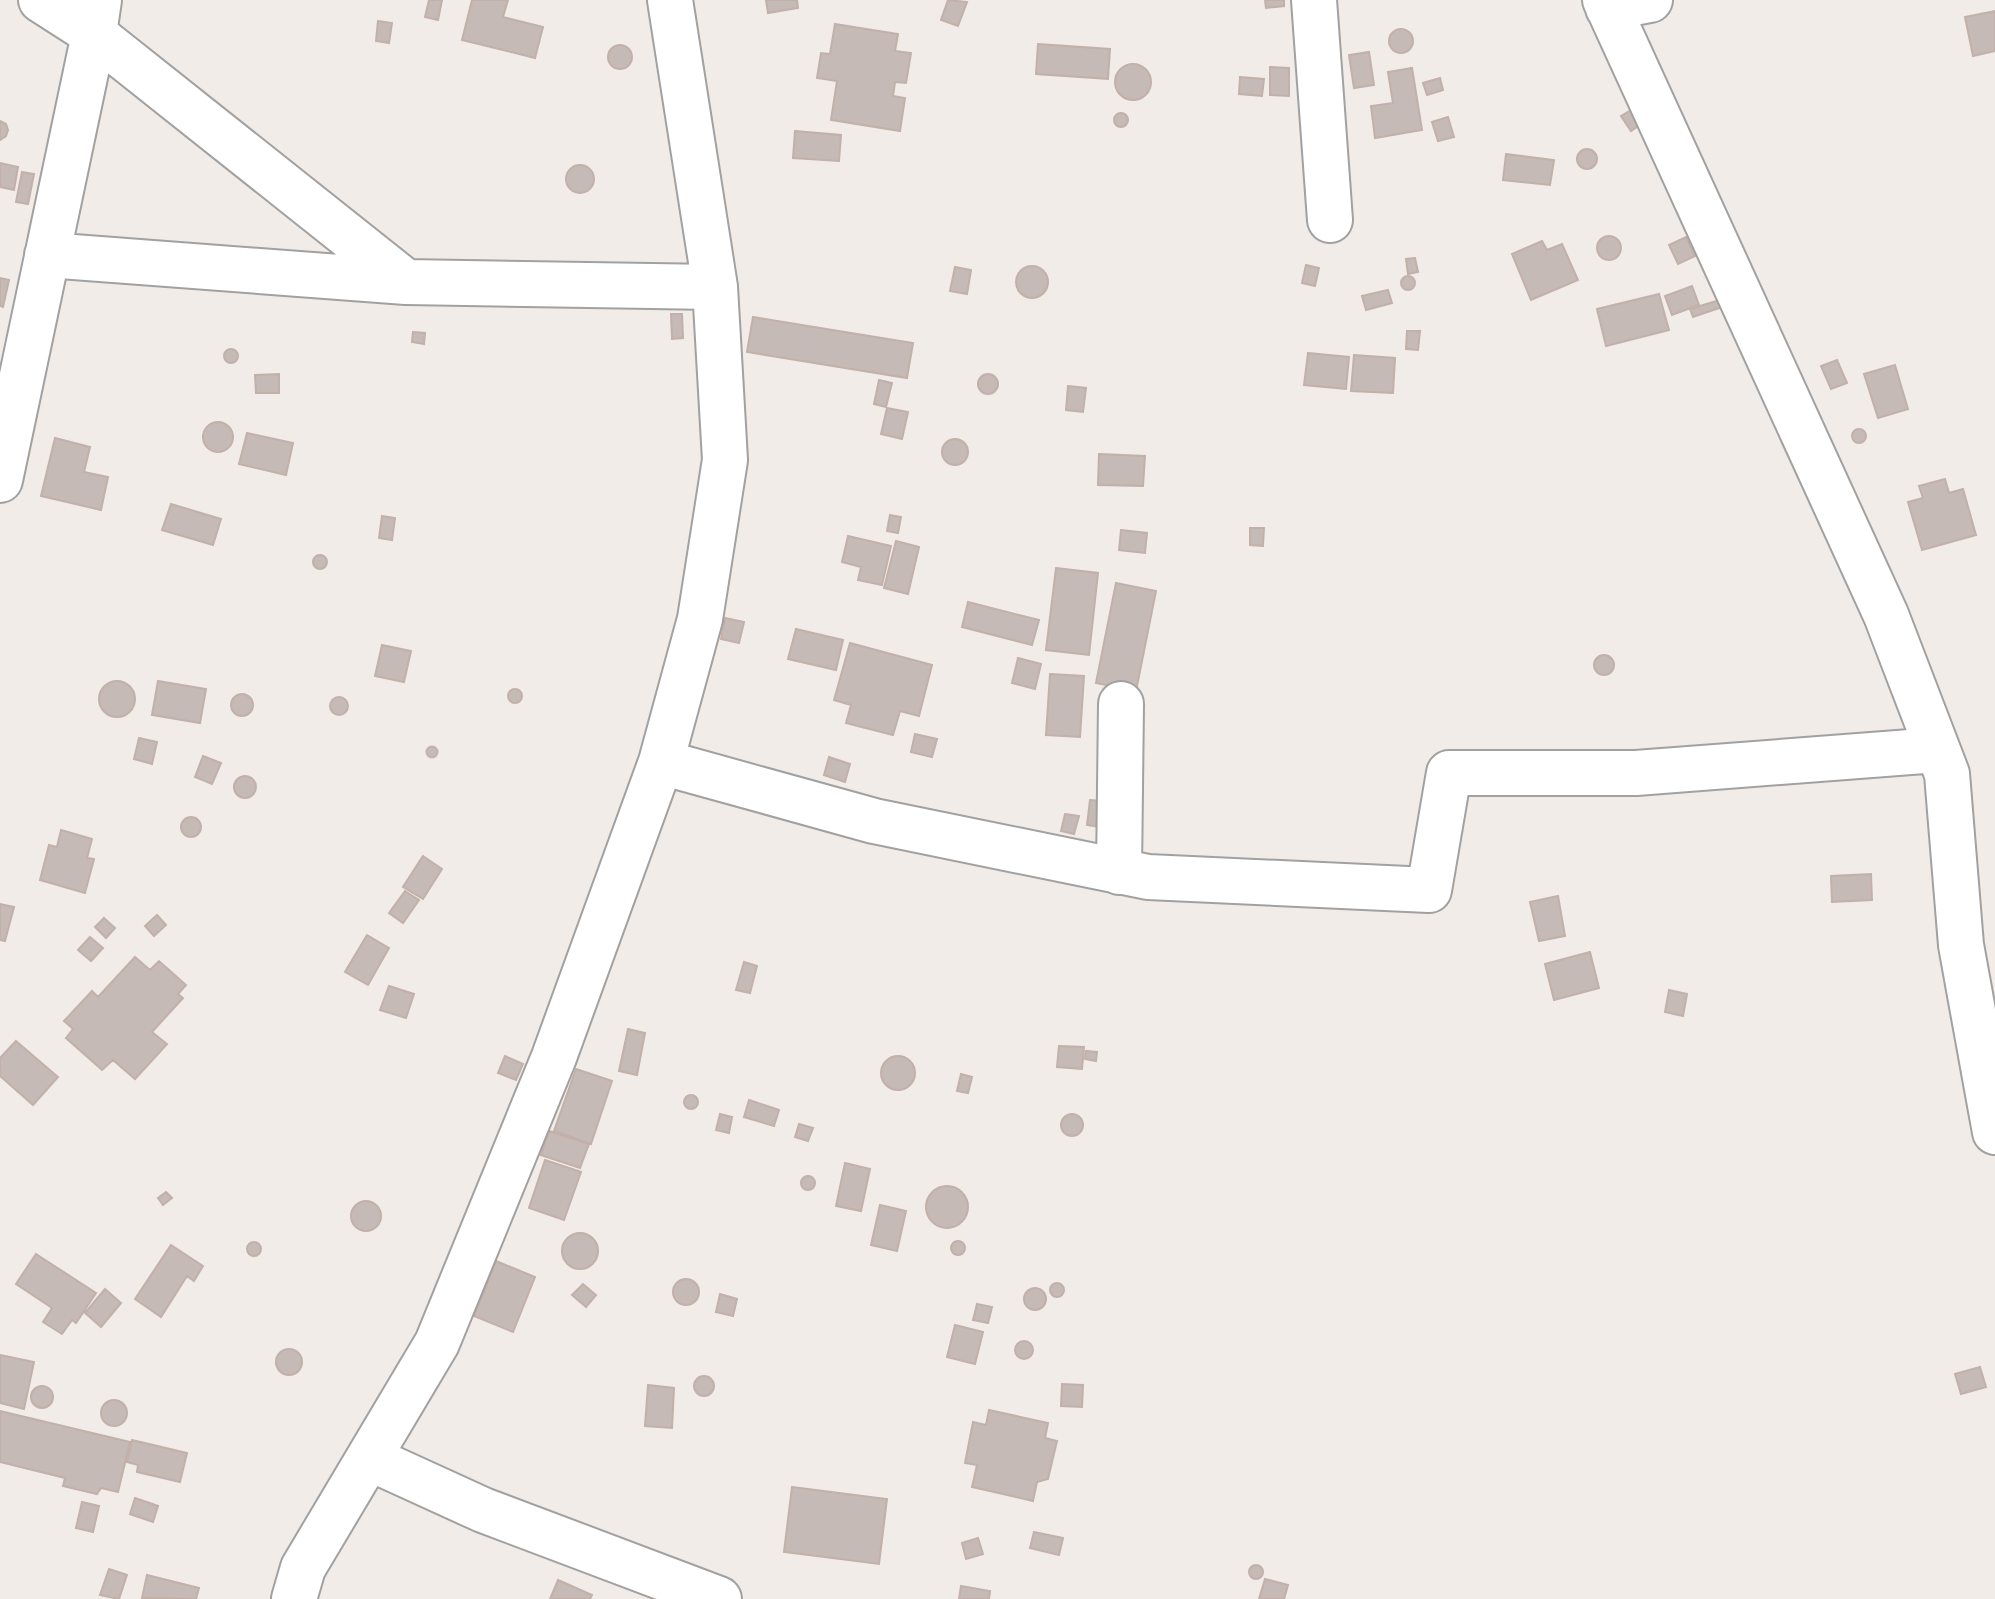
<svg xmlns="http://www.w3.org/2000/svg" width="1995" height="1599" font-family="'Golos Text',sans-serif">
	<rect width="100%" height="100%" fill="#f1ece7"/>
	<path fill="#c5bab6" stroke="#c2b0a9" stroke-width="2" d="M429,0H442L438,20L425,17Z
		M472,0H508L503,17L543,27L535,58L462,40Z
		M766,0H797L798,8L768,13Z
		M948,0L967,2L958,26L941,20Z
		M1265,0H1284V6L1266,8Z
		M1995,11V51L1973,56L1965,17Z
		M378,21L392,23L389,43L376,41Z
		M835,24L898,34L895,51L911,53L906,83L895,82L893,96L905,98L900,131L831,120L837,81L817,78L821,53L830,54Z
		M1389 41a12 12 0 1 1 24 0a12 12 0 1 1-24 0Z
		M1038,44L1110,49L1108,79L1036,74Z
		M608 57a12 12 0 1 1 24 0a12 12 0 1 1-24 0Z
		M1369,52L1374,85L1354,88L1349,55Z
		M1115 82a18 18 0 1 1 36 0a18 18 0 1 1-36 0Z
		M1270,67L1289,68V96L1270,95Z
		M1412,68L1422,130L1375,138L1371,106L1393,103L1388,72Z
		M1240,77L1264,79L1262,96L1239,94Z
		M1440,78L1443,90L1427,95L1423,83Z
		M1631,110L1641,124L1631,131L1621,116Z
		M1114 120a7 7 0 1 1 14 0a7 7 0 1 1-14 0Z
		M1448,117L1454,137L1438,141L1432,122Z
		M0,121L6,124L8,130L6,136L0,140Z
		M795,131L841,135L839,161L793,158Z
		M1577 159a10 10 0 1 1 20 0a10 10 0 1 1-20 0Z
		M1506,154L1554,160L1550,185L1503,180Z
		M0,163L18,167L14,190L0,187Z
		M566 179a14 14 0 1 1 28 0a14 14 0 1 1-28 0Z
		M22,172L34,174L28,204L16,202Z
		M1597 248a12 12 0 1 1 24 0a12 12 0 1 1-24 0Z
		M1686,237L1695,256L1678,264L1669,245Z
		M1542,241L1547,250L1562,244L1578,280L1531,300L1512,254Z
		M1415,258L1418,272L1408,274L1406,259Z
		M1306,265L1319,268L1315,286L1302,283Z
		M1016 282a16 16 0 1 1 32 0a16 16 0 1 1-32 0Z
		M955,267L971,270L967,294L950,291Z
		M1401 283a7 7 0 1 1 14 0a7 7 0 1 1-14 0Z
		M0,278L9,280L3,307L0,306Z
		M1692,286L1699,305L1672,315L1665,296Z
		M1388,290L1392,303L1366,310L1362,296Z
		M1659,294L1669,330L1606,346L1597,309Z
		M1723,299L1725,306L1693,317L1690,309Z
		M671,314H682L683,338L672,339Z
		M753,317L913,343L907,378L747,352Z
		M1407,331H1420L1418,350L1406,349Z
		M413,332L425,333L424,344L412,342Z
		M224 356a7 7 0 1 1 14 0a7 7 0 1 1-14 0Z
		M1308,353L1349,357L1346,389L1304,385Z
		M1354,355L1395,358L1393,393L1351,391Z
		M1837,360L1847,383L1831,389L1821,366Z
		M1895,365L1908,409L1878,418L1864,374Z
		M978 384a10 10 0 1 1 20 0a10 10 0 1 1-20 0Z
		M279,374V393H256L255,375Z
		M879,380L892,383L886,407L874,404Z
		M1068,386L1086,388L1083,412L1066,410Z
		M887,408L908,412L902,439L881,434Z
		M203 437a15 15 0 1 1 30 0a15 15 0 1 1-30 0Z
		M1852 436a7 7 0 1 1 14 0a7 7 0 1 1-14 0Z
		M247,433L293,443L286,475L239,464Z
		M55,438L90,447L84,472L108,477L101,510L41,496Z
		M942 452a13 13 0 1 1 26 0a13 13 0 1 1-26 0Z
		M1099,454L1145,456L1143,486L1098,485Z
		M1945,479L1949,493L1963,489L1976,535L1922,550L1908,502L1923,498L1919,486Z
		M171,504L221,519L213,545L162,530Z
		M890,515L901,517L898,533L887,531Z
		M382,516L395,518L392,540L379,538Z
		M1250,528H1264L1263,546L1250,545Z
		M1121,530L1147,533L1145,553L1119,550Z
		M848,536L891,546L882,585L858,580L861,567L842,562Z
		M896,541L919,547L908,594L884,588Z
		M313 562a7 7 0 1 1 14 0a7 7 0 1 1-14 0Z
		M1056,568L1098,573L1089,655L1046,650Z
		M1116,583L1156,591L1136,691L1096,683Z
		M968,602L1039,620L1032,645L962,627Z
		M725,618L744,622L739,643L721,639Z
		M796,629L843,640L836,670L788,659Z
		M850,643L932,665L919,716L900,711L893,735L846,723L851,705L834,700Z
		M382,645L411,651L404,682L375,676Z
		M1594 665a10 10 0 1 1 20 0a10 10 0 1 1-20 0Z
		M1018,658L1041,664L1035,689L1012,683Z
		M1050,674L1084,676L1080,737L1046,735Z
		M158,681L206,689L200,723L152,715Z
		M99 699a18 18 0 1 1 36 0a18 18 0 1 1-36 0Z
		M508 696a7 7 0 1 1 14 0a7 7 0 1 1-14 0Z
		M231 705a11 11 0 1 1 22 0a11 11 0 1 1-22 0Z
		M330 706a9 9 0 1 1 18 0a9 9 0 1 1-18 0Z
		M915,734L937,739L932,757L911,752Z
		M139,738L157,742L152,764L134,759Z
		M426.5 752a5.5 5.5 0 1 1 11 0a5.5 5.5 0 1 1-11 0Z
		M203,756L221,763L212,784L195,777Z
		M829,757L850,764L845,782L824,775Z
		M234 787a11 11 0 1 1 22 0a11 11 0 1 1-22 0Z
		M1090,800L1103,801L1100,827L1087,825Z
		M1065,814L1079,816L1074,834L1061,831Z
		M181 827a10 10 0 1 1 20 0a10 10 0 1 1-20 0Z
		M61,830L92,839L87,858L94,859L85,893L40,880L49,845L57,847Z
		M423,856L442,869L423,899L403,887Z
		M1871,874L1872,900L1832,902L1831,876Z
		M405,891L419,900L403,923L389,913Z
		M1558,896L1565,936L1539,941L1530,902Z
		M0,904L14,907L5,941L0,940Z
		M157,915L166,925L154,936L145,926Z
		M104,918L115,928L106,938L95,927Z
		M367,935L389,948L368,985L345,972Z
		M90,937L103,948L91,961L78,950Z
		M1590,952L1599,988L1554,1000L1545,964Z
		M135,957L150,970L159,961L186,985L178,994L183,998L152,1032L167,1044L135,1079L113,1060L102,1070L66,1038L73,1029L64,1021L92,991L98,997Z
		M744,962L757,966L750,993L736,990Z
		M389,986L414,994L406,1018L380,1010Z
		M1669,990L1687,994L1683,1016L1665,1012Z
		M628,1029L645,1033L637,1075L619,1071Z
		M16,1041L58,1077L33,1105L0,1076V1058Z
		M1059,1046L1084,1047L1082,1069L1057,1067Z
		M1086,1051L1097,1052L1096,1061L1085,1059Z
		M881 1073a17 17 0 1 1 34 0a17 17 0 1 1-34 0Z
		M505,1056L523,1064L516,1080L498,1073Z
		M576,1069L612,1081L591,1144L554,1131Z
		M961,1074L972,1077L968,1093L957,1091Z
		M684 1102a7 7 0 1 1 14 0a7 7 0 1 1-14 0Z
		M749,1100L779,1110L774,1126L744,1117Z
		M720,1114L732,1117L729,1133L716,1130Z
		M1061 1125a11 11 0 1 1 22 0a11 11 0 1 1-22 0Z
		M799,1124L813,1128L808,1141L795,1137Z
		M549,1131L589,1144L580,1168L541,1155Z
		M545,1160L581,1172L564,1220L529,1208Z
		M845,1163L870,1169L861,1211L836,1206Z
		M801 1183a7 7 0 1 1 14 0a7 7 0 1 1-14 0Z
		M926 1207a21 21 0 1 1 42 0a21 21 0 1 1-42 0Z
		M166,1192L172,1198L163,1205L158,1198Z
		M351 1216a15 15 0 1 1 30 0a15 15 0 1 1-30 0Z
		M880,1205L906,1211L897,1251L871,1245Z
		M562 1251a18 18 0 1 1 36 0a18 18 0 1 1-36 0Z
		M951 1248a7 7 0 1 1 14 0a7 7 0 1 1-14 0Z
		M247 1249a7 7 0 1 1 14 0a7 7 0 1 1-14 0Z
		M171,1245L203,1266L194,1281L187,1276L161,1317L135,1299Z
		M36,1254L96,1293L76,1323L72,1320L62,1334L43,1322L52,1308L16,1284Z
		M496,1261L535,1277L513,1332L474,1316Z
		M673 1292a13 13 0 1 1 26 0a13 13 0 1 1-26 0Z
		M1050 1290a7 7 0 1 1 14 0a7 7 0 1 1-14 0Z
		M583,1284L596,1295L586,1307L572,1295Z
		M1024 1299a11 11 0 1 1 22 0a11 11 0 1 1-22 0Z
		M105,1289L121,1303L101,1327L85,1313Z
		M720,1294L737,1299L733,1316L716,1312Z
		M977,1304L992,1307L988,1323L973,1320Z
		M955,1325L983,1332L975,1364L947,1357Z
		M1015 1350a9 9 0 1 1 18 0a9 9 0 1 1-18 0Z
		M276 1362a13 13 0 1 1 26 0a13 13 0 1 1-26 0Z
		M0,1355L34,1362L24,1409L0,1403Z
		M1980,1367L1986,1387L1961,1394L1955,1374Z
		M694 1386a10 10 0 1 1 20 0a10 10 0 1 1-20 0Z
		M1062,1384L1083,1385L1082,1407L1061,1406Z
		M648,1385L674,1388L672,1428L645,1426Z
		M31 1397a11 11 0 1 1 22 0a11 11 0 1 1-22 0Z
		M101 1413a13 13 0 1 1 26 0a13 13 0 1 1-26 0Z
		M989,1410L1048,1423L1045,1438L1057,1441L1048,1479L1037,1482L1033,1501L972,1487L977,1465L965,1463L973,1422L986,1425Z
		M0,1411L130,1442L118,1492L101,1488L97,1494L63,1486L65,1478L0,1462Z
		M132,1440L187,1453L180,1482L137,1472L138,1465L127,1462Z
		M792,1487L887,1499L879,1564L784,1552Z
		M135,1498L158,1506L153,1522L130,1514Z
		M82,1502L99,1506L93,1532L76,1528Z
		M1034,1532L1063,1538L1059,1555L1030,1548Z
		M978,1538L983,1554L966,1559L962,1543Z
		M1249 1572a7 7 0 1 1 14 0a7 7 0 1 1-14 0Z
		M109,1569L127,1575L119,1599L100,1595Z
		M147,1575L199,1588L196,1599L142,1598Z
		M1265,1579L1288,1585L1284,1599H1259Z
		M558,1580L592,1595L590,1599H550Z
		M961,1586L990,1591L989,1599H959Z"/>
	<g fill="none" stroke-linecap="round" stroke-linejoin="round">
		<g stroke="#a1a1a1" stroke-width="48">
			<path id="minor" d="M41,0L94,34L406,282
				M1314,0L1330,220
				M1605,0L1886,615L1947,774L1961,945L1995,1132
				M1608,8L1650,0
				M47,255L406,282L715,287
				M0,480L94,34L99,0
				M661,762L874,821L1148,877L1429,890L1449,773H1636L1937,750
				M1119,872L1121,704
				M369,1458L483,1510L719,1599
				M294,1599L303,1568L437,1343L554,1057L661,762L700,619L725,460L715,287L670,0"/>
		</g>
		<use href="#minor" stroke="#fff" stroke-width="44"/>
	</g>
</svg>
